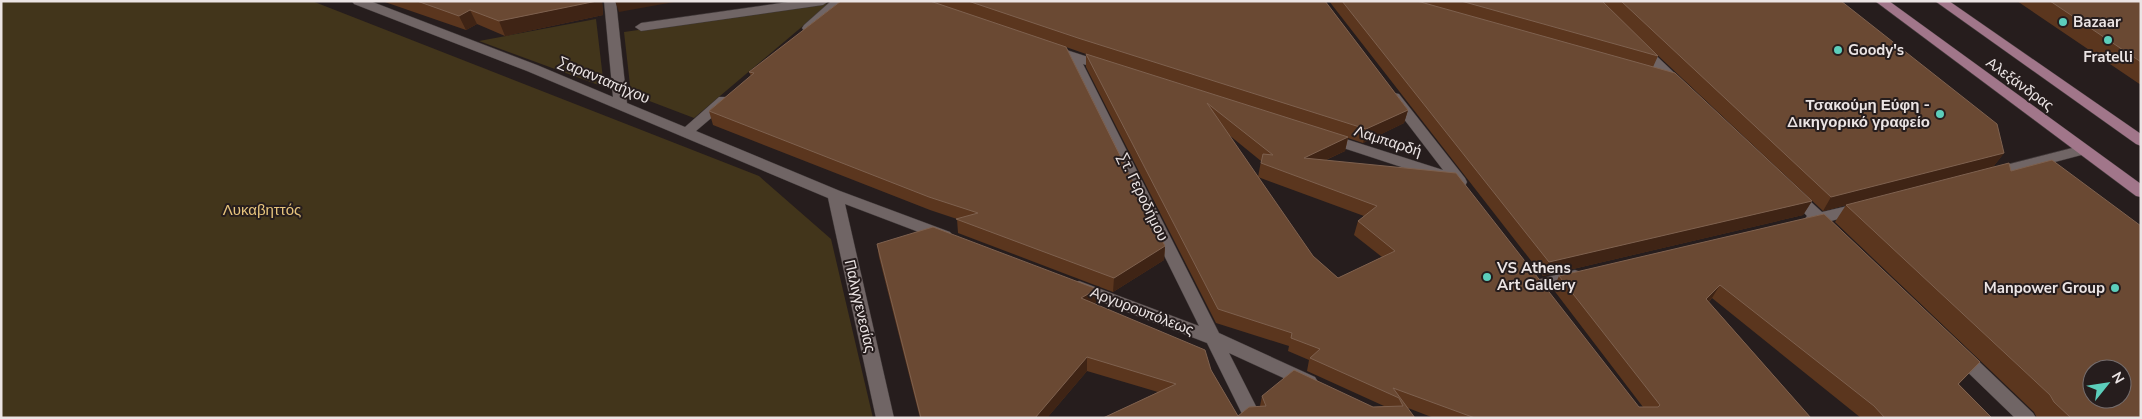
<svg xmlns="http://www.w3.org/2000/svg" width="2142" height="419" font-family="'Nunito Sans',sans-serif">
	<rect width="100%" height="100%" fill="#261d1d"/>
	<path fill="#42351b" d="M1,1H312L759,176L831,239L873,418H1Z
		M830,3L694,118L631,94L624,32Z
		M596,19L604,87L479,41Z"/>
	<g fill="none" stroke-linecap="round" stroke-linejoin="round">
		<g stroke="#3f3838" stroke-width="1">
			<path id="minor" d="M352,1H370L537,65L613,97L604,1H616L627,103L685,127L719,97H729L731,100L729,103L696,131L840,191L950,232L953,236L950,240L945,242L845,204L894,418H876L828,198L527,71L354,4Z
				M795,1H829L823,5L641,31L635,27L641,23Z
				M831,1H845L812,31H804L802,28L804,25Z
				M1051,45L1110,64L1112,67L1105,71L1083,64L1219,333L1315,377L1318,382L1315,387L1309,389L1303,387L1229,353L1262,418H1244L1207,343L1073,291L1071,287L1073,283L1079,281L1199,326L1067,59L1046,52L1045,49Z
				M1641,45L1646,46L1682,80L1684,83L1682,86H1672L1636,52L1635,49Z
				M1394,93L1399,94L1465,178L1467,182L1465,186H1455L1449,178L1443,180L1438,179L1322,141L1320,138L1322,135L1327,133L1443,170L1387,97L1389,94Z
				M2084,145L2089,147L2091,150L2089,153L1991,179L1986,178L1984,174L1986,170Z
				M1793,189L1798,190L1822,212L1860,203L1865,204L1867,208L1865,212L1831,221L1837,228L1834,232C1823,235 1824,227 1815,225C1812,224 1809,225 1807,224L1804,220L1807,216L1786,194L1788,190Z
				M1575,270L1581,272L1583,276L1581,280L1539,291L1533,289L1531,285L1533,281Z
				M1961,348L1967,350L2033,413L2036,418H2015L1955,360L1953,355L1955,350Z"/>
		</g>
		<g stroke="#3f3838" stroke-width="1">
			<path id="major" d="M1875,1H1889L2141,184V197L2136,196Z
				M1935,1H1949L2141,134V146L2136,144Z"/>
		</g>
		<use href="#minor" fill="#706565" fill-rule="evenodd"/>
		<use href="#major" fill="#a1768a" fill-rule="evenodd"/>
	</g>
	<path fill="#5b361e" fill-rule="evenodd" d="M382,1H602L603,15L505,36L477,24L466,30Z
		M841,1H1325L1408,110L1404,123L1363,143L1348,138L1345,151L1326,160L1639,407H1643L1553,289L1559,276L1824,214L1980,362L1959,384L1992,418H1861L1712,298L1709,302L1811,418H1434L1408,408L1415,418H1103L1158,392L1087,371L1047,418H920L879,257L877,244L1097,289L1096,302L1094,304L1211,370L1238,416L1260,406L1262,396L1373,407L1384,406L1307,371L1309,360L1288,351L1289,346L1216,323L1086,67V54L1066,47L1165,246L1164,260L1113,292L958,233L957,219L930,210L713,125L709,111L751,76L749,72ZM1229,135L1261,161L1258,177L1364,216L1358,221L1354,235L1382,257L1338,278L1313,256Z
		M1329,1H1841L2004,153L1993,167L1823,211L1632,31L1658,56L1653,67L1812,201L1803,215L1543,276Z
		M2017,1H2141V85Z
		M2011,171L2141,418H2037L2034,412L1835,222L1846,205Z"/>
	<path fill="#3f2415" d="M597,1H602L603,15L505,36L499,21Z
		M615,1H674V2L619,12Z
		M470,10L477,24L466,30L459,16Z
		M1408,110L1404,123L1363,143L1366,129Z
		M1348,137L1345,151L1301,171L1304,158Z
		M2004,153L1993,167L1823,211L1831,197Z
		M1812,201L1803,215L1543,276L1549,262Z
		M1165,246L1164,260L1113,292L1114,278Z
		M1720,285L1712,298L1698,312L1706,299Z
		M1097,289L1096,302L1081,312V298Z
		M1087,357V371L1047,418H1035Z"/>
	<path fill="#6a4933" stroke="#7e614f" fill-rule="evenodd" d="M417,1H597L499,21L470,10L459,16Z
		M841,1H930L1066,47L1165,246L1114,278L956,219L978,213L929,197L709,111L754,73L749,72Z
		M968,1H1325L1408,110L1366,129L1078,38Z
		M1342,1H1417L1675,73L1812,201L1549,262Z
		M1461,1H1602L1658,56Z
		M1621,1H1841L1997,124L2004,153L1831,197Z
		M2050,1H2141V62Z
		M1086,54L1348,137L1304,158L1456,173L1639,407H1658L1660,405L1559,276L1824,214L1980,362L1958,384L1992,418H1885L1874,406L1720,285L1706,299L1811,418H1475L1393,388L1415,418H1103L1176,384L1087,357L1035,418H921L877,244L933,227L1097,289L1081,298L1205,350L1211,370L1238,416L1249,407L1266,406L1262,396L1294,370L1373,407L1403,406L1399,398L1310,358L1320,349L1291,338L1292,333L1218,309ZM1207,103L1273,155L1263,154L1261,163L1377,206L1358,221L1395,251L1338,278L1313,256Z
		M2052,160L2141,226V418H2071L2054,402L2050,395L1846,205L2009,163L2011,171ZM2092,369H2122V399H2092Z"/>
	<g fill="#5ccebb" stroke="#261d1d" stroke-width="2">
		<circle cx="2063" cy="22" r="5"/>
		<circle cx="2108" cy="40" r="5"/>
		<circle cx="1838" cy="50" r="5"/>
		<circle cx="1940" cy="114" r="5"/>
		<circle cx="1487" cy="277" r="5"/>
		<circle cx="2115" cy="288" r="5"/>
	</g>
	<g text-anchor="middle" stroke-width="4" stroke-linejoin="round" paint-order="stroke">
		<g font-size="15" font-weight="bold" fill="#ebe4e4" stroke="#261d1d" text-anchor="start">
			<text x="2073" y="27">Bazaar</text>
			<text x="1848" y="55">Goody's</text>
			<text x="2108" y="62" text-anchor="middle">Fratelli</text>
			<text x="1930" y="110" text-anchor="end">Τσακούμη Εύφη -<tspan x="1930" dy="17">Δικηγορικό γραφείο</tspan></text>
			<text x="1497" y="273">VS Athens<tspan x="1497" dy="17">Art Gallery</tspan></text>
			<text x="2105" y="293" text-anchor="end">Manpower Group</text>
		</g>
		<g font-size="15" fill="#ebe4e4" stroke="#261d1d">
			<text transform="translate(604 80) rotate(23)" y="5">Σαρανταπήχου</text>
			<text transform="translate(2020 84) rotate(36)" y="5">Αλεξάνδρας</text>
			<text transform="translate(1388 141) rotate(18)" y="5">Λαμπαρδή</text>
			<text transform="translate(1143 197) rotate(64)" y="5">Στ. Γεροδήμου</text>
			<text transform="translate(860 306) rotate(77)" y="5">Παλιγγενεσίας</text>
			<text transform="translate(1142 311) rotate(21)" y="5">Αργυρουπόλεως</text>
		</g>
		<g font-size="15" fill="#e7c47d" stroke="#261d1d">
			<text x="262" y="215">Λυκαβηττός</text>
		</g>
	</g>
	<rect width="2142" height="419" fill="none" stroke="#ebe4e4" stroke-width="5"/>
	<g transform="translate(2107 384) rotate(60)"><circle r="24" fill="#261d1d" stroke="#756d6d"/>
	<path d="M0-4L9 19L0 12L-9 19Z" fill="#5ccebb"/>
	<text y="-8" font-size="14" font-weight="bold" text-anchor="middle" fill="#ebe4e4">N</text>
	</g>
</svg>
